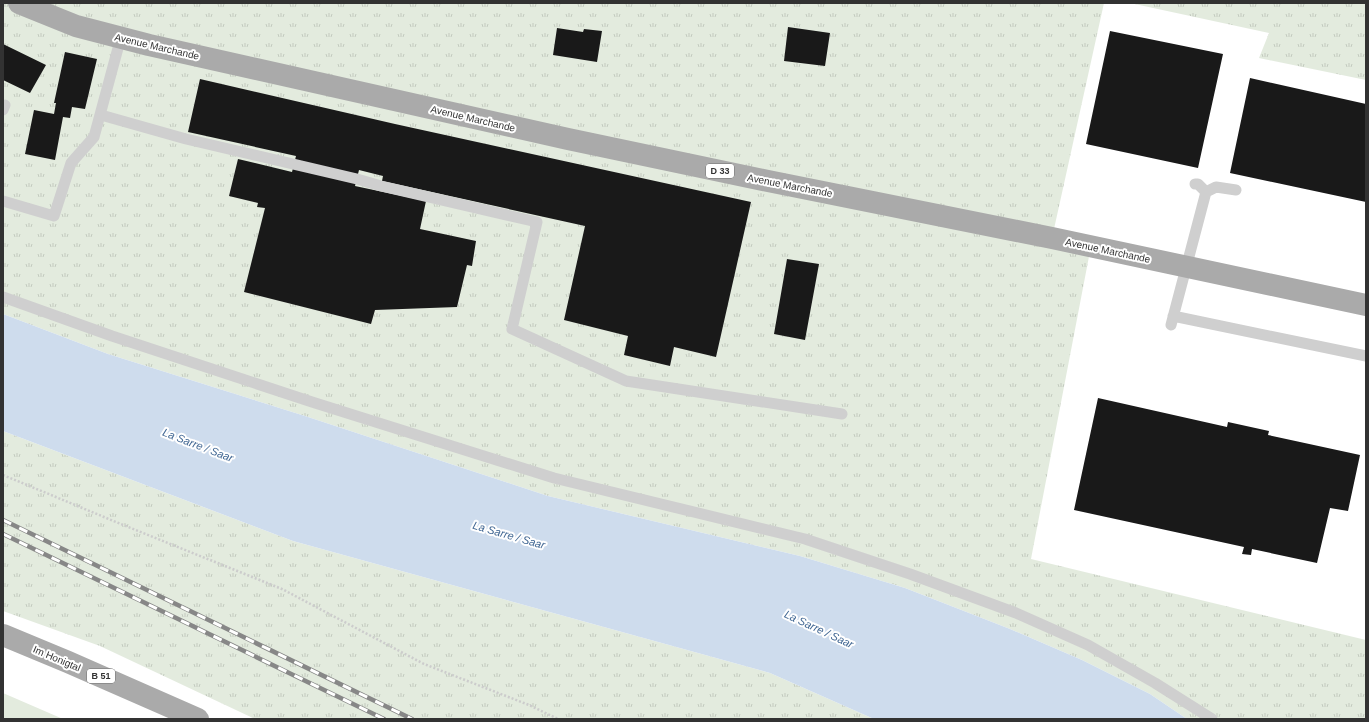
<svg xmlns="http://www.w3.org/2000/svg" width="1369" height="722" font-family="Helvetica,sans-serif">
	<defs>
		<pattern id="grass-tufts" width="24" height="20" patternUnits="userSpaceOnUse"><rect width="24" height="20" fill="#e3ebde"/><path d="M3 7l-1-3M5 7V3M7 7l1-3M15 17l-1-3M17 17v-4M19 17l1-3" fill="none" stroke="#c3cabf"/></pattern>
	</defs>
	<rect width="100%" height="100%" fill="#fff"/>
	<path fill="url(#grass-tufts)" d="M3,3H1104L1052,238L1091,246L1031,559L1366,640V719H1187L1150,694L1082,660L1010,629L905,588L800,556L548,496L305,416L108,354L3,314Z
		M1130,3H1366V80L1259,58L1269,33Z
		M3,431L293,541L770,673L874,719H255L100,646L3,611Z"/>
	<path fill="#e3ebde" d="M3,693L63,719H3Z"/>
	<path fill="#cedced" d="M3,314L108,354L305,416L548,496L800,556L905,588L1010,629L1082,660L1150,694L1187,719H874L770,673L293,541L3,431Z"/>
	<path fill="#191919" d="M788,27L830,33L825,66L784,61Z
		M557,28L583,32L584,29L602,31L597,62L553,55Z
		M1110,31L1223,54L1198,168L1086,144Z
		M3,44L46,65L30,93L3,80Z
		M65,52L97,59L85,109L72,107L70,118L63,117L55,160L25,154L34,110L54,114L56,103H54Z
		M1250,78L1366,104V202L1230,173Z
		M200,79L395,124L751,202L716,357L674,347L670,366L624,355L628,336L564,320L585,226L382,181L383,176L359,170L355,186L426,201L420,229L476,241L472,266L467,265L457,307L375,310L371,324L244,292L265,208L257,207L258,203L229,196L238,159L292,172L296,156L188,132Z
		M787,259L819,264L805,340L774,334Z
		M1098,398L1227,427L1228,422L1269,431L1268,435L1360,455L1348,511L1330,508L1317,563L1252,549L1251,555L1242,554L1244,547L1074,510Z"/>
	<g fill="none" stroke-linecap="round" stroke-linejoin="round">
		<path stroke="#ccc" stroke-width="2.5" stroke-dasharray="2 2" stroke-linecap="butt" d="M3,475L116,522L282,589L424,664L529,705L558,719"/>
		<path stroke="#cfcfcf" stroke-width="11" d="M3,110L5,105
			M101,115L186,139L357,179L381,186L537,222L512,329L626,381L842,414
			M1206,192L1216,187L1236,190
			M3,201L54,216L71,163L94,137L121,37
			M3,297L112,336L312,402L554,478L805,539L910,574L1016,613L1088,645L1155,683L1212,719
			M1173,316L1366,356
			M1171,325L1206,192L1198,184H1195"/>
		<path stroke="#aaa" stroke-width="22" d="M19,3L76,26L149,45L568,139L768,181L1052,238L1366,305
			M3,635L68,662L198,719"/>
		<g stroke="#878787" stroke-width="4.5">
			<path id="rail" d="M3,520L412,719
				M3,534L384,719"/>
		</g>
		<use href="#rail" stroke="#fff" stroke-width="3" stroke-dasharray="9" stroke-linecap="butt"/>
	</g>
	<g text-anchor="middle" stroke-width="4" stroke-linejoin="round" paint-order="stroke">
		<g fill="#fff" stroke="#707070" stroke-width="1">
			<rect x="706" y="164" width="28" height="14" rx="3"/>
			<rect x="87" y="669" width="28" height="14" rx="3"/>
		</g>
		<g font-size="9" font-weight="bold" fill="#323232">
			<text x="720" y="174">D 33</text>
			<text x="101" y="679">B 51</text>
		</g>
		<g font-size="10" fill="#323232" stroke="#fff">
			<text transform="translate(157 46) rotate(13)" y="4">Avenue Marchande</text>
			<text transform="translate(473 118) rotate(13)" y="4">Avenue Marchande</text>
			<text transform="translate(790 185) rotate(11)" y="4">Avenue Marchande</text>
			<text transform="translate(1108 250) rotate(12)" y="4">Avenue Marchande</text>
			<text transform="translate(57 658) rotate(23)" y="4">Im Honigtal</text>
		</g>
		<g font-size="11" font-style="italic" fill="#416793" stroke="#fff">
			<text transform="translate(198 445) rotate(21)" y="4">La Sarre / Saar</text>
			<text transform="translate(509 535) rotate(16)" y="4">La Sarre / Saar</text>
			<text transform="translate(819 629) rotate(25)" y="4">La Sarre / Saar</text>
		</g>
	</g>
	<rect width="1369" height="722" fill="none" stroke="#323232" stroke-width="8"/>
</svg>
